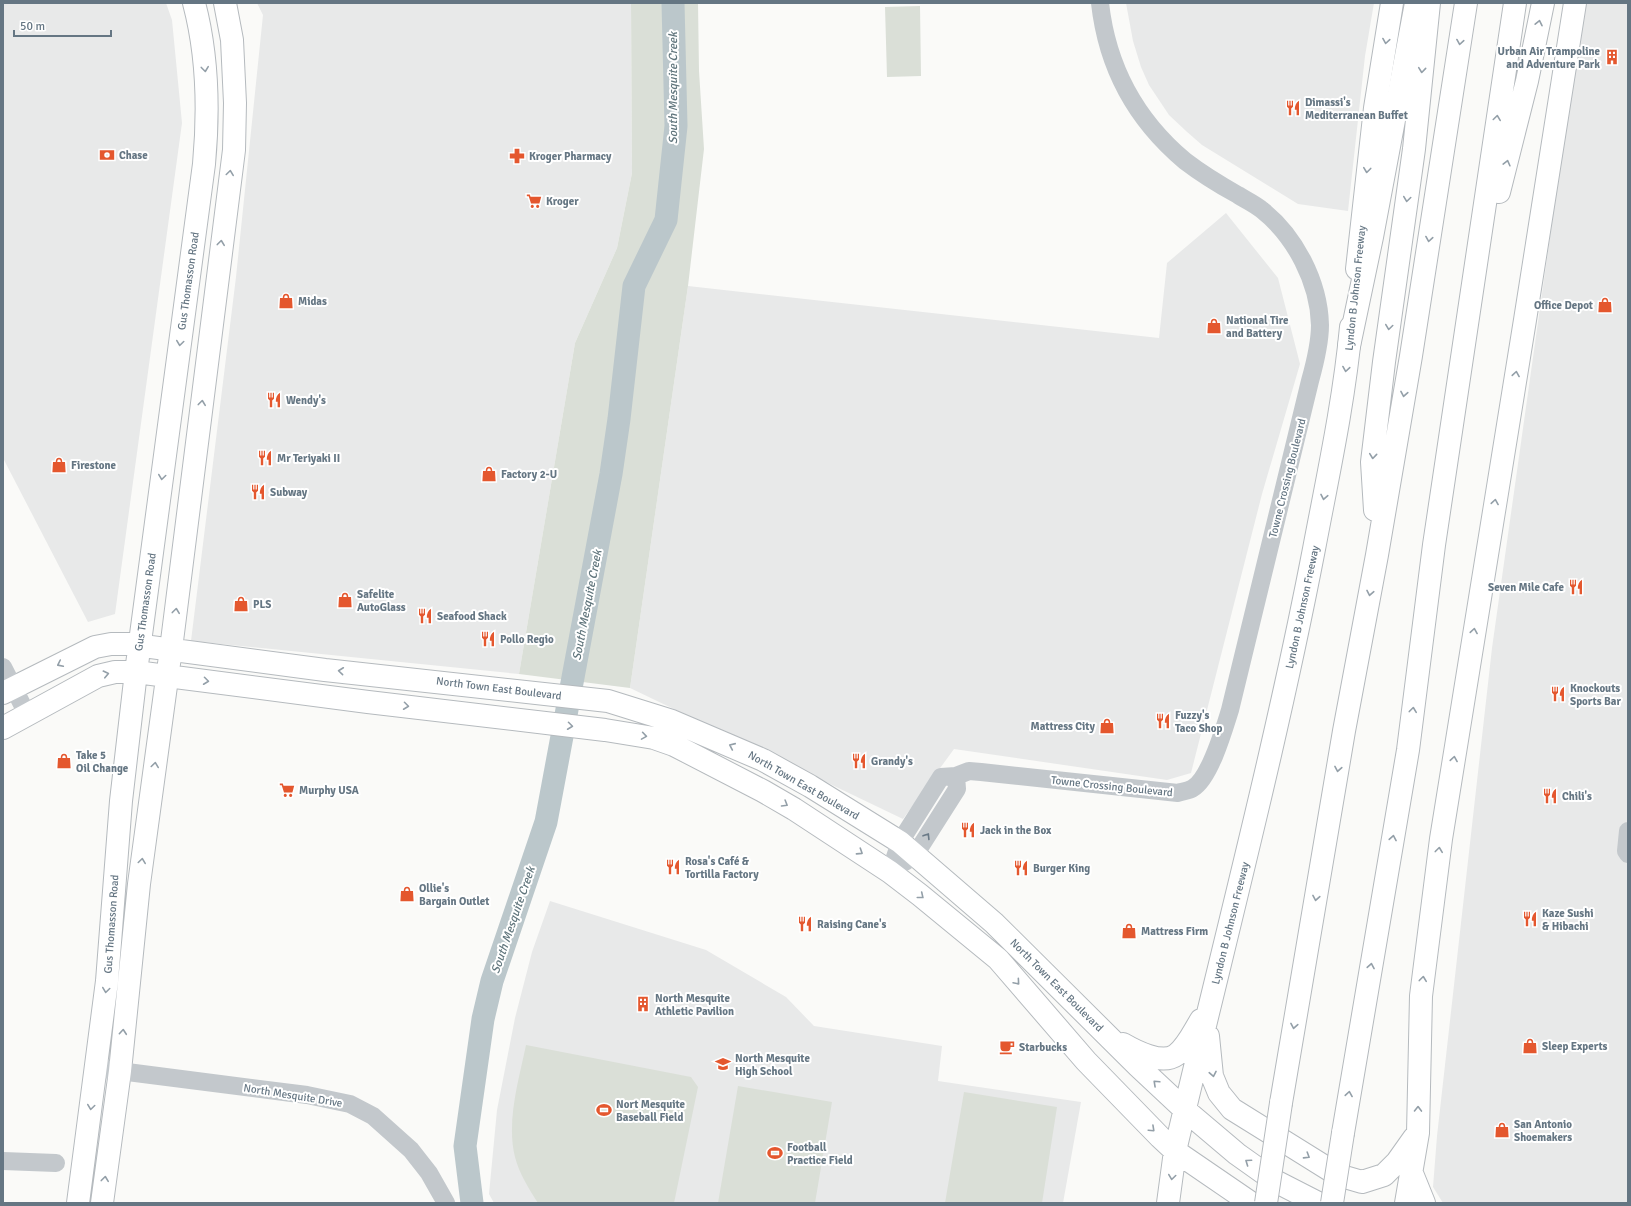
<svg xmlns="http://www.w3.org/2000/svg" width="1631" height="1206" font-family="Signika,sans-serif">
	<rect width="100%" height="100%" fill="#fafaf8"/>
	<path fill="#e8e9e9" d="M3,3H166L172,20L182,123L115,614L88,622L3,458Z
		M257,3H631L632,173L617,248L575,343L519,674L191,641L236,277L263,15Z
		M1126,3H1374L1365,56L1348,211L1298,204L1202,145L1186,131L1169,115L1149,85L1141,67L1133,41Z
		M1583,3H1628V1203H1443L1433,1187L1437,1136L1492,648Z
		M1226,213L1278,278L1300,364L1262,494L1191,773L1167,780L954,749L903,819L630,688L688,286L1159,338L1167,263Z
		M550,901L706,950L786,997L814,1026L942,1046L938,1081L1081,1102L1063,1203H494L489,1194L497,1110L515,1018L532,952Z"/>
	<path fill="#dadfd7" d="M631,3H698L699,71L704,149L688,286L630,688L519,674L575,343L617,248L632,173Z
		M920,6L921,76L887,77L885,7Z
		M526,1045L691,1077L698,1087L674,1203H538C529,1189 519,1173 515,1157C506,1122 519,1079 526,1045Z
		M738,1086L832,1102L815,1203H718Z
		M964,1092L1057,1107L1042,1203H945Z"/>
	<g fill="none" stroke-linecap="round" stroke-linejoin="round">
		<path stroke="#bbc7cb" stroke-width="23" d="M472,1203L465,1146L483,1019L492,981L546,822L611,474L619,419L634,286L666,220L676,126L673,3"/>
		<g stroke="#b5babe" stroke-width="24">
			<path id="major" d="M1357,269L1375,108L1392,3
				M3,693L95,647L111,644H128L325,670L608,701L672,721L763,760L810,786L900,842L994,923L1138,1066L1185,1110L1237,1154L1275,1181L1318,1203
				M3,728L98,676L115,672H136L368,702L605,730L654,738L674,745L763,791L794,809L890,872L920,895L998,959L1086,1061L1160,1137L1175,1151L1251,1203
				M1208,1036L1212,1076L1219,1093L1232,1109L1338,1175L1362,1182L1384,1175L1397,1162L1414,1138
				M1123,1044C1135,1051 1162,1065 1176,1055C1187,1047 1194,1031 1201,1020
				M1411,1171L1424,1203
				M78,1203L107,981L121,801L136,672L204,164C209,110 208,56 194,3
				M102,1203L120,1071L139,884L171,649L234,150L235,103L232,40L225,3
				M1168,1203L1175,1151C1222,950 1275,751 1314,549C1328,475 1344,402 1351,327
				M1406,1203L1418,1133L1421,996L1441,839L1525,320L1575,3"/>
		</g>
		<g stroke="#b4b9bd" stroke-width="24">
			<path id="highway" d="M1499,192L1527,81L1543,3
				M1349,346L1372,237L1416,3
				M1375,510L1372,462L1384,362L1414,149L1429,3
				M1281,1103L1344,731L1377,555L1411,356L1466,3
				M1343,1133L1408,750L1434,545L1515,3"/>
		</g>
		<path stroke="#c3c8cc" stroke-width="18" d="M3,667L27,714
			M1628,831L1626,851L1628,854
			M905,862L915,855L957,789L956,776
			M890,872L900,842L941,777L956,776L969,771L981,772L1178,793C1183,791 1189,791 1193,788C1210,778 1224,729 1230,710L1310,381C1315,363 1320,344 1320,325C1319,282 1295,236 1262,210C1255,204 1246,200 1238,195C1220,185 1202,174 1185,161C1136,120 1107,66 1100,3
			M96,1068L307,1095L350,1104L373,1116L411,1150L429,1173L446,1203
			M3,1161L56,1163"/>
		<use href="#major" stroke="#fff" stroke-width="22"/>
		<use href="#highway" stroke="#fff" stroke-width="22"/>
		<g stroke="#b4b9bd" stroke-width="24" stroke-linecap="butt">
			<path id="highway-bridge" d="M1266,1203L1281,1103
				M1332,1203L1343,1133"/>
		</g>
		<use href="#highway-bridge" stroke="#fff" stroke-width="22"/>
	</g>
	<defs><path id="oneway-chevron" d="M-2-3.5L2.5 0L-2 3.5" fill="none" stroke-width="1.6" stroke-linecap="round" stroke-linejoin="round"/></defs>
	<g stroke="#939fa8">
		<use href="#oneway-chevron" transform="translate(1539 23) rotate(-78)"/>
		<use href="#oneway-chevron" transform="translate(1386 41) rotate(99)"/>
		<use href="#oneway-chevron" transform="translate(1460 42) rotate(99)"/>
		<use href="#oneway-chevron" transform="translate(205 69) rotate(83)"/>
		<use href="#oneway-chevron" transform="translate(1422 70) rotate(96)"/>
		<use href="#oneway-chevron" transform="translate(1497 118) rotate(-82)"/>
		<use href="#oneway-chevron" transform="translate(1507 163) rotate(-76)"/>
		<use href="#oneway-chevron" transform="translate(1367 170) rotate(97)"/>
		<use href="#oneway-chevron" transform="translate(230 173) rotate(-82)"/>
		<use href="#oneway-chevron" transform="translate(1407 199) rotate(98)"/>
		<use href="#oneway-chevron" transform="translate(1429 239) rotate(99)"/>
		<use href="#oneway-chevron" transform="translate(221 243) rotate(-83)"/>
		<use href="#oneway-chevron" transform="translate(1389 327) rotate(98)"/>
		<use href="#oneway-chevron" transform="translate(180 343) rotate(98)"/>
		<use href="#oneway-chevron" transform="translate(1346 369) rotate(99)"/>
		<use href="#oneway-chevron" transform="translate(1516 374) rotate(-81)"/>
		<use href="#oneway-chevron" transform="translate(1404 394) rotate(100)"/>
		<use href="#oneway-chevron" transform="translate(202 403) rotate(-83)"/>
		<use href="#oneway-chevron" transform="translate(1373 456) rotate(96)"/>
		<use href="#oneway-chevron" transform="translate(162 477) rotate(98)"/>
		<use href="#oneway-chevron" transform="translate(1324 497) rotate(101)"/>
		<use href="#oneway-chevron" transform="translate(1495 502) rotate(-81)"/>
		<use href="#oneway-chevron" transform="translate(1370 593) rotate(101)"/>
		<use href="#oneway-chevron" transform="translate(176 611) rotate(-83)"/>
		<use href="#oneway-chevron" transform="translate(1474 631) rotate(-81)"/>
		<use href="#oneway-chevron" transform="translate(60 664) rotate(154)"/>
		<use href="#oneway-chevron" transform="translate(341 671) rotate(-174)"/>
		<use href="#oneway-chevron" transform="translate(106 674) rotate(-13)"/>
		<use href="#oneway-chevron" transform="translate(206 681) rotate(7)"/>
		<use href="#oneway-chevron" transform="translate(406 706) rotate(7)"/>
		<use href="#oneway-chevron" transform="translate(1413 710) rotate(-83)"/>
		<use href="#oneway-chevron" transform="translate(570 726) rotate(7)"/>
		<use href="#oneway-chevron" transform="translate(644 736) rotate(9)"/>
		<use href="#oneway-chevron" transform="translate(732 746) rotate(-156)"/>
		<use href="#oneway-chevron" transform="translate(1454 759) rotate(-81)"/>
		<use href="#oneway-chevron" transform="translate(155 765) rotate(-82)"/>
		<use href="#oneway-chevron" transform="translate(1338 769) rotate(100)"/>
		<use href="#oneway-chevron" transform="translate(785 804) rotate(31)"/>
		<use href="#oneway-chevron" transform="translate(1393 838) rotate(-80)"/>
		<use href="#oneway-chevron" transform="translate(1439 850) rotate(-83)"/>
		<use href="#oneway-chevron" transform="translate(860 852) rotate(33)"/>
		<use href="#oneway-chevron" transform="translate(142 861) rotate(-82)"/>
		<use href="#oneway-chevron" transform="translate(921 896) rotate(39)"/>
		<use href="#oneway-chevron" transform="translate(1316 898) rotate(100)"/>
		<use href="#oneway-chevron" transform="translate(1371 966) rotate(-80)"/>
		<use href="#oneway-chevron" transform="translate(1423 979) rotate(-83)"/>
		<use href="#oneway-chevron" transform="translate(1017 982) rotate(49)"/>
		<use href="#oneway-chevron" transform="translate(106 990) rotate(98)"/>
		<use href="#oneway-chevron" transform="translate(1294 1026) rotate(100)"/>
		<use href="#oneway-chevron" transform="translate(123 1032) rotate(-85)"/>
		<use href="#oneway-chevron" transform="translate(1213 1074) rotate(79)"/>
		<use href="#oneway-chevron" transform="translate(1156 1083) rotate(-137)"/>
		<use href="#oneway-chevron" transform="translate(1349 1094) rotate(-81)"/>
		<use href="#oneway-chevron" transform="translate(91 1107) rotate(98)"/>
		<use href="#oneway-chevron" transform="translate(1418 1109) rotate(-89)"/>
		<use href="#oneway-chevron" transform="translate(1152 1129) rotate(43)"/>
		<use href="#oneway-chevron" transform="translate(1307 1156) rotate(32)"/>
		<use href="#oneway-chevron" transform="translate(1248 1162) rotate(-145)"/>
		<use href="#oneway-chevron" transform="translate(1172 1177) rotate(98)"/>
		<use href="#oneway-chevron" transform="translate(105 1179) rotate(-83)"/>
	</g>
	<use stroke="#6a7a87" href="#oneway-chevron" transform="translate(927 836) rotate(-58)"/>
	<defs>
		<g id="building-bare" transform="scale(1.2)"><path d="M-4-6H4V6H1V3H-1V6H-4ZM-2.5-4.3h1.7v1.8h-1.7ZM.8-4.3h1.7v1.8H.8ZM-2.5-1h1.7V.8h-1.7ZM.8-1h1.7V.8H.8Z" fill="#e4572e" stroke="#fff" stroke-width="2.5" paint-order="stroke"/></g>
		<g id="restaurant-bare" transform="scale(1.2)"><path d="M-5-6h1v4h1v-4h1v4h1v-4h1v5L-1.5 .5V6h-2V.5L-5-1ZM5-6V6H3V1.5H1.5Q1.5-4 5-6Z" fill="#e4572e" stroke="#fff" stroke-width="2.5" paint-order="stroke"/></g>
		<g id="bank-bare" transform="scale(1.2)"><path d="M-6-4H6V4H-6ZM0-2.3a2.3 2.3 0 1 0 0 4.6a2.3 2.3 0 1 0 0-4.6Z" fill="#e4572e" stroke="#fff" stroke-width="2.5" paint-order="stroke"/></g>
		<g id="pharmacy-bare" transform="scale(1.2)"><path d="M-2-6h4v4h4v4h-4v4h-4v-4h-4v-4h4Z" fill="#e4572e" stroke="#fff" stroke-width="2.5" paint-order="stroke"/></g>
		<g id="supermarket-bare" transform="scale(1.2)"><path d="M-6-5.5h2.5l.6 2H6L4.5 2H-2.5L-4.4-4H-6ZM-1.5 3.2a1.3 1.3 0 1 0 .1 0ZM3 3.2a1.3 1.3 0 1 0 .1 0Z" fill="#e4572e" stroke="#fff" stroke-width="2.5" paint-order="stroke"/></g>
		<g id="shop-bare" transform="scale(1.2)"><path d="M-5-2.5h2.3a2.7 3.5 0 0 1 5.4 0H5L5.5 6h-11ZM-1.5-2.5h3a1.5 2.3 0 0 0-3 0Z" fill="#e4572e" stroke="#fff" stroke-width="2.5" paint-order="stroke"/></g>
		<g id="cafe-bare" transform="scale(1.2)"><path d="M-5.5-4.5H6V0H3Q3 3.5 0 3.5H-2.5Q-5.5 3.5-5.5 0ZM3-3.2v2h1.7v-2ZM-6 4.5H4V6H-6Z" fill="#e4572e" stroke="#fff" stroke-width="2.5" paint-order="stroke"/></g>
		<g id="school-bare" transform="scale(1.2)"><path d="M0-5L7-2L0 1L-7-2ZM-4 1L0 2.5L4 1V4Q0 6-4 4Z" fill="#e4572e" stroke="#fff" stroke-width="2.5" paint-order="stroke"/></g>
		<g id="stadium-bare" transform="scale(1.2)"><path d="M0-5a6.5 5 0 1 0 0 10a6.5 5 0 1 0 0-10ZM-3.5-1.8h7v3.6h-7Z" fill="#e4572e" stroke="#fff" stroke-width="2.5" paint-order="stroke"/></g>
	</defs>
	<g fill-rule="evenodd">
		<use href="#building-bare" x="1612" y="57"/>
		<use href="#restaurant-bare" x="1293" y="108"/>
		<use href="#bank-bare" x="107" y="155"/>
		<use href="#pharmacy-bare" x="517" y="156"/>
		<use href="#supermarket-bare" x="534" y="201"/>
		<use href="#shop-bare" x="286" y="301"/>
		<use href="#shop-bare" x="1605" y="305"/>
		<use href="#shop-bare" x="1214" y="326"/>
		<use href="#restaurant-bare" x="274" y="400"/>
		<use href="#restaurant-bare" x="265" y="458"/>
		<use href="#shop-bare" x="59" y="465"/>
		<use href="#shop-bare" x="489" y="474"/>
		<use href="#restaurant-bare" x="258" y="492"/>
		<use href="#restaurant-bare" x="1576" y="587"/>
		<use href="#shop-bare" x="345" y="600"/>
		<use href="#shop-bare" x="241" y="604"/>
		<use href="#restaurant-bare" x="425" y="616"/>
		<use href="#restaurant-bare" x="488" y="639"/>
		<use href="#restaurant-bare" x="1558" y="694"/>
		<use href="#restaurant-bare" x="1163" y="721"/>
		<use href="#shop-bare" x="1107" y="726"/>
		<use href="#shop-bare" x="64" y="761"/>
		<use href="#restaurant-bare" x="859" y="761"/>
		<use href="#supermarket-bare" x="287" y="790"/>
		<use href="#restaurant-bare" x="1550" y="796"/>
		<use href="#restaurant-bare" x="968" y="830"/>
		<use href="#restaurant-bare" x="673" y="867"/>
		<use href="#restaurant-bare" x="1021" y="868"/>
		<use href="#shop-bare" x="407" y="894"/>
		<use href="#restaurant-bare" x="1530" y="919"/>
		<use href="#restaurant-bare" x="805" y="924"/>
		<use href="#shop-bare" x="1129" y="931"/>
		<use href="#building-bare" x="643" y="1004"/>
		<use href="#shop-bare" x="1530" y="1046"/>
		<use href="#cafe-bare" x="1007" y="1047"/>
		<use href="#school-bare" x="723" y="1064"/>
		<use href="#stadium-bare" x="604" y="1110"/>
		<use href="#shop-bare" x="1502" y="1130"/>
		<use href="#stadium-bare" x="775" y="1153"/>
	</g>
	<g text-anchor="middle" stroke-width="4" stroke-linejoin="round" paint-order="stroke">
		<g font-size="11" font-weight="bold" fill="#657683" stroke="#fff" text-anchor="start">
			<text x="1600" y="55" text-anchor="end">Urban Air Trampoline<tspan x="1600" dy="13">and Adventure Park</tspan></text>
			<text x="1305" y="106">Dimassi's<tspan x="1305" dy="13">Mediterranean Buffet</tspan></text>
			<text x="119" y="159">Chase</text>
			<text x="529" y="160">Kroger Pharmacy</text>
			<text x="546" y="205">Kroger</text>
			<text x="298" y="305">Midas</text>
			<text x="1593" y="309" text-anchor="end">Office Depot</text>
			<text x="1226" y="324">National Tire<tspan x="1226" dy="13">and Battery</tspan></text>
			<text x="286" y="404">Wendy's</text>
			<text x="277" y="462">Mr Teriyaki II</text>
			<text x="71" y="469">Firestone</text>
			<text x="501" y="478">Factory 2-U</text>
			<text x="270" y="496">Subway</text>
			<text x="1564" y="591" text-anchor="end">Seven Mile Cafe</text>
			<text x="357" y="598">Safelite<tspan x="357" dy="13">AutoGlass</tspan></text>
			<text x="253" y="608">PLS</text>
			<text x="437" y="620">Seafood Shack</text>
			<text x="500" y="643">Pollo Regio</text>
			<text x="1570" y="692">Knockouts<tspan x="1570" dy="13">Sports Bar</tspan></text>
			<text x="1175" y="719">Fuzzy's<tspan x="1175" dy="13">Taco Shop</tspan></text>
			<text x="1095" y="730" text-anchor="end">Mattress City</text>
			<text x="76" y="759">Take 5<tspan x="76" dy="13">Oil Change</tspan></text>
			<text x="871" y="765">Grandy's</text>
			<text x="299" y="794">Murphy USA</text>
			<text x="1562" y="800">Chili's</text>
			<text x="980" y="834">Jack in the Box</text>
			<text x="685" y="865">Rosa's Café &amp;<tspan x="685" dy="13">Tortilla Factory</tspan></text>
			<text x="1033" y="872">Burger King</text>
			<text x="419" y="892">Ollie's<tspan x="419" dy="13">Bargain Outlet</tspan></text>
			<text x="1542" y="917">Kaze Sushi<tspan x="1542" dy="13">&amp; Hibachi</tspan></text>
			<text x="817" y="928">Raising Cane's</text>
			<text x="1141" y="935">Mattress Firm</text>
			<text x="655" y="1002">North Mesquite<tspan x="655" dy="13">Athletic Pavilion</tspan></text>
			<text x="1542" y="1050">Sleep Experts</text>
			<text x="1019" y="1051">Starbucks</text>
			<text x="735" y="1062">North Mesquite<tspan x="735" dy="13">High School</tspan></text>
			<text x="616" y="1108">Nort Mesquite<tspan x="616" dy="13">Baseball Field</tspan></text>
			<text x="1514" y="1128">San Antonio<tspan x="1514" dy="13">Shoemakers</tspan></text>
			<text x="787" y="1151">Football<tspan x="787" dy="13">Practice Field</tspan></text>
		</g>
		<g font-size="11" fill="#657683" stroke="#fff">
			<text transform="translate(188 281) rotate(-82)" y="4">Gus Thomasson Road</text>
			<text transform="translate(1355 288) rotate(-84)" y="4">Lyndon B Johnson Freeway</text>
			<text transform="translate(1287 478) rotate(-76)" y="4">Towne Crossing Boulevard</text>
			<text transform="translate(145 602) rotate(-82)" y="4">Gus Thomasson Road</text>
			<text transform="translate(1302 607) rotate(-78)" y="4">Lyndon B Johnson Freeway</text>
			<text transform="translate(499 688) rotate(7)" y="4">North Town East Boulevard</text>
			<text transform="translate(804 785) rotate(30)" y="4">North Town East Boulevard</text>
			<text transform="translate(1112 786) rotate(6)" y="4">Towne Crossing Boulevard</text>
			<text transform="translate(1230 923) rotate(-76)" y="4">Lyndon B Johnson Freeway</text>
			<text transform="translate(111 924) rotate(-86)" y="4">Gus Thomasson Road</text>
			<text transform="translate(1057 985) rotate(45)" y="4">North Town East Boulevard</text>
			<text transform="translate(293 1095) rotate(9)" y="4">North Mesquite Drive</text>
		</g>
		<g font-size="12" font-style="italic" fill="#60757c" stroke="#fff">
			<text transform="translate(673 88) rotate(-90)" y="4">South Mesquite Creek</text>
			<text transform="translate(587 605) rotate(-79)" y="4">South Mesquite Creek</text>
			<text transform="translate(513 920) rotate(-71)" y="4">South Mesquite Creek</text>
		</g>
	</g>
	<rect width="1631" height="1206" fill="none" stroke="#657683" stroke-width="8"/>
	<path d="M14 30v6h97v-6" fill="none" stroke="#657683" stroke-width="2"/>
	<text x="20" y="30" font-size="12" fill="#657683" stroke="#ffffff" stroke-width="3" paint-order="stroke">50 m</text>
</svg>
